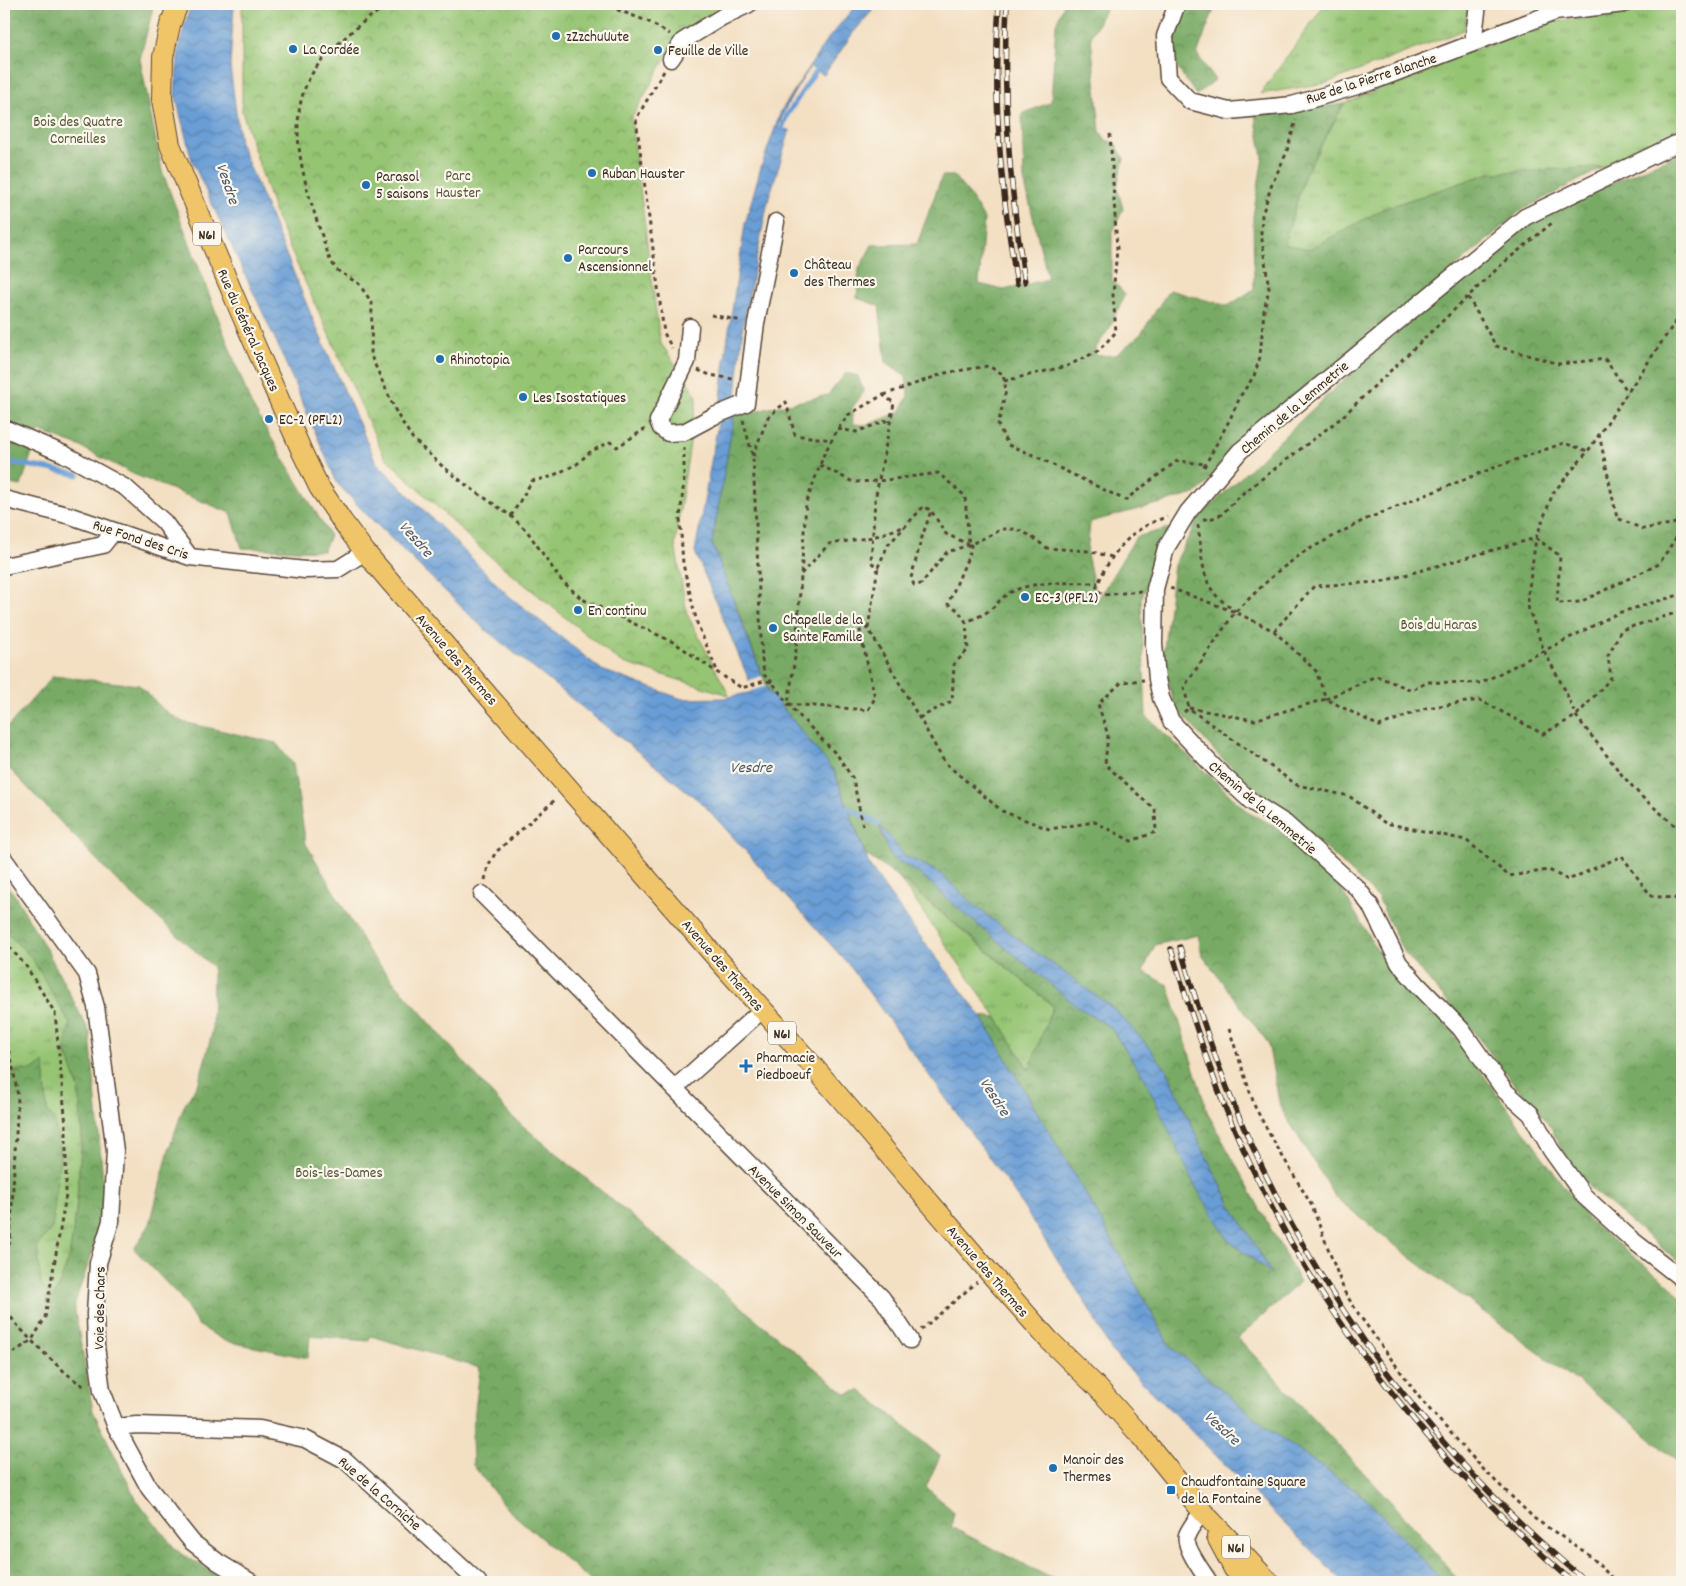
<svg xmlns="http://www.w3.org/2000/svg" width="1686" height="1586" font-family="Dekko,sans-serif">
	<defs>
		<pattern id="grass-tufts" width="24" height="20" patternUnits="userSpaceOnUse" patternTransform="scale(1.25)"><rect width="24" height="20" fill="#95c473"/><path d="M3 7l-1-3M5 7V3M7 7l1-3M15 17l-1-3M17 17v-4M19 17l1-3" fill="none" stroke="#7b9f5e"/></pattern>
		<pattern id="forest-crowns" width="20" height="18" patternUnits="userSpaceOnUse" patternTransform="scale(1.25)"><rect width="20" height="18" fill="#78aa65"/><path d="M2 6a3 3 0 1 1 6 0M12 15a3 3 0 1 1 6 0" fill="none" stroke="#648b53"/></pattern>
		<pattern id="park-crowns" width="20" height="18" patternUnits="userSpaceOnUse" patternTransform="scale(1.25)"><rect width="20" height="18" fill="#95c473"/><path d="M2 6a3 3 0 1 1 6 0M12 15a3 3 0 1 1 6 0" fill="none" stroke="#7b9f5e"/></pattern>
		<pattern id="water-waves" width="16" height="10" patternUnits="userSpaceOnUse" patternTransform="scale(1.25)"><rect width="16" height="10" fill="#699dd5"/><path d="M0 5q4-4 8 0t8 0" fill="none" stroke="#5880ac"/></pattern>
	</defs>
	<rect width="100%" height="100%" fill="#fbf7ec"/>
	<filter id="ink" filterUnits="userSpaceOnUse"><feTurbulence type="fractalNoise" baseFrequency=".02" numOctaves="2"/><feDisplacementMap in="SourceGraphic" scale="10" xChannelSelector="R" yChannelSelector="G"/><feConvolveMatrix kernelMatrix="1 2 1 2 8 2 1 2 1" color-interpolation-filters="sRGB"/></filter>
	<filter id="wash" filterUnits="userSpaceOnUse"><feTurbulence type="fractalNoise" baseFrequency=".0096" numOctaves="4" result="noise"/><feDisplacementMap in="SourceGraphic" scale="20" xChannelSelector="R" yChannelSelector="G"/><feGaussianBlur stdDeviation="1.12" result="paint"/><feColorMatrix in="noise" values="0 0 0 0 0 0 0 0 0 0 0 0 0 0 0 0 0 1.4 0 .05"/><feComposite in="paint" operator="in"/></filter>
	<g filter="url(#wash)">
		<rect width="100%" height="100%" fill="#f3dfc2"/>
		<path fill="url(#grass-tufts)" stroke="#687748" d="M1325,4H1469L1464,30L1327,83L1260,94Z
			M1682,8V128L1660,137L1604,167L1490,173L1383,209L1310,249L1284,245L1305,174L1344,104L1424,69L1542,24L1629,9Z
			M899,878L1053,1006L1029,1070L997,1018Z
			M4,930L32,958L70,1024L65,1048L79,1090L82,1137L76,1211L69,1259L54,1298L41,1285L37,1246L52,1228L60,1154L55,1123L47,1110L44,1063L34,1070L4,1072Z"/>
		<path fill="url(#forest-crowns)" stroke="#5a6a42" fill-rule="evenodd" d="M4,4H154L140,59L162,171L251,404L330,536L323,551L242,548L231,513L133,474L79,446L39,431L21,486L4,483Z
			M1064,4H1108L1091,37L1100,131L1106,140L1115,143L1124,158L1117,187L1123,209L1112,234V280L1125,294L1109,329L1095,349L1097,356L1116,355L1141,334L1169,290L1228,306L1254,289L1253,216L1263,157L1255,115L1344,104L1305,174L1284,244L1310,249L1383,209L1490,173L1604,167L1520,211L1195,494L1090,522L1087,554L1097,601L1136,537L1170,528L1141,599L1146,716L1249,813L1273,825L1332,873L1388,969L1451,1030L1589,1221L1671,1286L1682,1300V1466L1628,1419L1411,1258L1336,1198L1280,1107L1268,1043L1202,955L1198,935L1155,945L1143,971L1168,985L1208,1114L1300,1282L1238,1338L1408,1520L1460,1582H1443L1367,1499L1266,1427L1169,1345L1102,1222L981,1016L997,1018L1029,1070L1053,1006L907,883L866,855L834,771L768,690L712,543L734,416L828,395L846,373L858,376L864,392L852,408L853,424L867,425L900,412L908,396L906,377L886,363L879,306L857,298L859,269L872,245L917,244L942,176H954L971,197L984,219L979,284L1004,290L1048,279L1024,180L1022,114L1051,102L1056,24ZM879,826L905,856L927,866L941,874L974,905L1019,940L1112,1007L1142,1039L1167,1070L1201,1146L1229,1201L1271,1273L1229,1241L1145,1079L1111,1028L1078,1007L965,914L921,875L891,857Z
			M1179,4H1216L1197,54L1215,80L1196,95L1177,67L1170,32Z
			M1682,152V1265L1590,1188L1560,1147L1551,1127L1511,1080L1472,1030L1403,951L1378,898L1340,861L1218,755L1174,705L1163,656L1174,565L1199,517L1354,370L1528,220Z
			M53,676L139,685L164,710L183,722L276,743L293,764L306,844L371,955L511,1116L846,1394L861,1390L940,1456L926,1487L954,1512L951,1527L1047,1576L1062,1582H592L506,1508L473,1465L472,1437L480,1368L371,1336L368,1341L310,1336L308,1358L225,1341L198,1325L180,1297L134,1249L150,1224L169,1149L184,1106L199,1082L212,1033L213,967L117,881L4,763V731Z
			M4,882L14,894L48,952L90,1033L106,1214L74,1305L93,1411L136,1499L176,1550L227,1582H4V1072L34,1070L44,1062L47,1110L55,1123L60,1154L52,1228L37,1246L41,1285L54,1298L69,1259L76,1211L82,1137L79,1090L65,1048L70,1024L32,958L4,930Z"/>
		<path fill="url(#park-crowns)" stroke="#687748" d="M247,4H735L681,31L631,119L660,342L697,396L675,544L687,614L729,695L620,662L481,549L384,456L277,220L242,111V8Z"/>
		<path fill="url(#water-waves)" stroke="#52647a" d="M191,4H236L234,6L230,66L240,143L314,322L376,462L509,596L602,670L682,699L725,698L752,692L749,680L695,552L719,417L726,350L745,224L760,170L781,111L826,41L857,4H878L853,33L824,75L810,67C798,87 784,106 778,129L790,130L768,201L743,325L734,416L712,543L762,676L768,690L834,771L870,867L913,927L981,1016L1102,1222L1169,1345L1266,1427L1367,1499L1443,1582H1343L1112,1352L1088,1307L1011,1188L849,965L703,804L482,627L364,512L337,483L276,341L192,161L175,94L179,45Z
			M879,824L905,856L927,866L941,874L974,905L1019,940L1112,1007L1142,1039L1167,1070L1201,1146L1229,1201L1272,1274L1229,1241L1194,1184L1145,1079L1111,1028L1078,1007L965,914L921,875L891,857Z"/>
		<path fill="#f3dfc2" d="M762,676L766,686L751,691L748,681Z"/>
		<g fill="none" stroke-linecap="round" stroke-linejoin="round">
			<path stroke="#699dd5" stroke-width="5" d="M780,134L787,115L819,66
				M4,461C29,466 54,469 78,475
				M841,805L879,824"/>
		</g>
	</g>
	<g filter="url(#ink)">
		<g fill="none" stroke-linecap="round" stroke-linejoin="round">
			<g stroke="#574537" stroke-width="19">
				<path id="minor" d="M1177,4L1165,36L1168,78L1190,101L1229,111L1292,105L1371,82L1555,12L1624,4
					M1473,43L1478,4
					M671,59L683,41L722,17L749,4
					M1682,141L1525,217L1240,451L1188,512L1166,548L1155,589L1154,644L1157,679L1161,698L1171,721L1214,767L1252,802L1285,823L1358,889L1370,905L1399,963L1417,984L1461,1029L1505,1091L1531,1114L1551,1150L1584,1196L1631,1239L1682,1279
					M690,327L687,361L658,421L661,428L668,433L684,432L714,416L746,403L756,323L776,222
					M4,428L64,454L126,488L164,522L190,557
					M4,499L71,516L190,557L305,570L338,569L365,552
					M4,566L103,545L114,531
					M4,859L87,974L96,1007L115,1151L111,1221L98,1263L95,1314L96,1346L102,1391L116,1427L149,1488L192,1542L218,1562L251,1582
					M482,894L882,1298L910,1340
					M675,1088L762,1010
					M116,1427L137,1425L260,1429L305,1439L345,1460L478,1582
					M1202,1511C1198,1519 1190,1527 1187,1535C1183,1546 1203,1572 1209,1582"/>
			</g>
			<g stroke="#574537" stroke-width="22">
				<path id="major" d="M178,4L170,25L163,57L162,99L170,145L241,313L303,454L319,487L342,521L365,552L490,698L713,954L813,1066L989,1272L1049,1340L1097,1387L1140,1435L1202,1511L1269,1582
					M1217,1537L1234,1569L1247,1582"/>
			</g>
			<path stroke="#574537" stroke-width="3" stroke-dasharray="4 4" stroke-linecap="butt" d="M392,4C371,14 354,29 337,45C326,56 315,66 308,81C282,135 313,207 330,260L337,270L359,284L372,303L371,356L397,414L413,439L441,465L466,485L511,516L527,531L561,580L582,599L675,643L718,673L742,688L764,681L772,682L788,704L838,756L853,779L863,826
				M602,4L647,21L670,34
				M664,71L636,119L664,333L672,348
				M1468,297L1496,346L1559,364L1605,359L1628,392
				M711,315L742,321
				M1682,318H1678L1588,451L1553,493L1536,538L1528,595V607L1544,651L1565,690L1576,716L1622,775L1642,797L1678,828L1682,838
				M698,370L710,375L733,379
				M1004,381L1067,366L1098,351L1116,332L1113,295L1117,249L1110,132
				M884,395L945,373L988,366L1003,374L1006,390L998,425L1008,445L1033,455L1125,500L1177,461L1205,464
				M743,420L753,457L762,660L764,675L772,682
				M838,429L856,432L891,419
				M1599,434L1617,518L1643,529L1682,522
				M684,447V481L680,518L683,564L697,623L718,673
				M753,456L768,417L786,402L795,435L832,440
				M820,465L853,482L879,481L938,473L965,496L969,545H971V550L948,604L958,610L966,622C973,619 981,616 987,612C996,606 1001,597 1011,592C1035,580 1072,583 1098,583
				M1204,467L1230,419L1241,395L1254,376L1260,357L1264,311L1269,289L1261,233L1262,215L1272,184L1286,154L1296,120
				M932,512L946,534L968,544
				M511,516L532,481L550,477L577,464L590,452L610,442L617,447L645,429
				M1203,519H1210L1221,515L1242,494L1341,418L1501,265L1552,223
				M1198,525C1201,544 1201,574 1212,590C1217,598 1227,605 1235,611
				M1112,557L1089,551L1047,548L1029,535L1016,529H1003L969,545L947,552L921,584L914,585L911,578L922,537L931,511L924,506L888,545L878,567L875,566L871,562L875,500L894,403L883,395L848,415L838,429L824,454L806,503L796,650L788,704L868,710L875,698L860,631L868,628L945,763L1002,811L1049,829L1095,822L1131,841L1156,832L1155,810L1105,764L1108,735L1098,704L1122,682L1144,680
				M801,574L829,544L873,537L903,527
				M1170,588L1235,612L1274,631L1316,671L1326,699L1376,676L1412,690L1428,682L1481,683L1618,613L1682,594
				M1141,591L1104,595L1096,589C1109,555 1131,527 1167,517
				M868,628L878,567
				M1274,631L1314,586L1380,582L1536,538L1560,556L1557,603L1580,602L1659,564L1682,528
				M1189,708L1254,720L1326,699L1379,726L1426,708L1480,700L1543,734L1576,716L1611,678L1608,656L1621,630L1682,611
				M1191,710L1297,785L1349,796L1385,823L1466,840L1509,876L1549,870L1568,880L1622,856L1651,896L1682,899
				M1184,712L1189,708L1184,687L1235,612L1277,572L1304,552L1364,520L1498,466L1564,443L1588,451
				M919,718L952,701L954,664L968,650L966,622
				M485,880L488,866L496,852L557,798
				M4,941L26,966L55,1013L66,1125V1195L45,1318L32,1340L4,1359
				M1229,1029L1255,1107L1270,1135L1312,1206L1345,1293L1362,1319L1422,1401L1484,1470L1535,1519L1585,1552L1617,1582
				M4,1036L12,1062L18,1097L10,1242L4,1255
				M4,1303C6,1307 8,1313 11,1317C19,1330 73,1383 86,1387
				M921,1330L977,1282"/>
			<use href="#minor" stroke="#fff" stroke-width="16"/>
			<use href="#major" stroke="#f0c469" stroke-width="20"/>
			<g stroke="#3b2a1e" stroke-width="5.5">
				<path id="rail" d="M999,4C992,97 1001,192 1017,284
					M1007,4C1002,97 1010,191 1025,282
					M1180,947C1196,1002 1214,1057 1236,1110C1314,1293 1433,1455 1587,1582
					M1171,949C1188,1004 1205,1058 1227,1112C1303,1295 1424,1453 1573,1582"/>
			</g>
			<use href="#rail" stroke="#fbf7ec" stroke-width="4" stroke-dasharray="11" stroke-linecap="butt"/>
		</g>
	</g>
	<g fill="#1f6fb2" stroke="#fbf7ec" stroke-width="2">
		<circle cx="556" cy="36" r="5"/>
		<circle cx="293" cy="49" r="5"/>
		<circle cx="658" cy="50" r="5"/>
		<circle cx="592" cy="173" r="5"/>
		<circle cx="366" cy="185" r="5"/>
		<circle cx="568" cy="258" r="5"/>
		<circle cx="794" cy="273" r="5"/>
		<circle cx="440" cy="359" r="5"/>
		<circle cx="523" cy="397" r="5"/>
		<circle cx="269" cy="419" r="5"/>
		<circle cx="1025" cy="597" r="5"/>
		<circle cx="578" cy="610" r="5"/>
		<circle cx="773" cy="628" r="5"/>
		<path d="M743.5 1058.5h5v5h5v5h-5v5h-5v-5h-5v-5h5z"/>
		<circle cx="1053" cy="1468" r="5"/>
		<rect x="1166" y="1485" width="10" height="10" rx="2.5"/>
	</g>
	<g text-anchor="middle" stroke-width="4.5" stroke-linejoin="round" paint-order="stroke">
		<g fill="#fbf7ec" stroke="#75685c" stroke-width="1">
			<rect x="193" y="222.5" width="28" height="23" rx="4"/>
			<rect x="768" y="1021.5" width="28" height="23" rx="4"/>
			<rect x="1222" y="1535.5" width="28" height="23" rx="4"/>
		</g>
		<g font-size="14" font-weight="bold" fill="#3b2a1e">
			<text x="207" y="239">N61</text>
			<text x="782" y="1038">N61</text>
			<text x="1236" y="1552">N61</text>
		</g>
		<g font-size="15" fill="#3b2a1e" stroke="#fbf7ec" text-anchor="start">
			<text x="566" y="41">zZzchuUute</text>
			<text x="303" y="54">La Cordée</text>
			<text x="668" y="55">Feuille de Ville</text>
			<text x="602" y="178">Ruban Hauster</text>
			<text x="376" y="181">Parasol<tspan x="376" dy="17">5 saisons</tspan></text>
			<text x="578" y="254">Parcours<tspan x="578" dy="17">Ascensionnel</tspan></text>
			<text x="804" y="269">Château<tspan x="804" dy="17">des Thermes</tspan></text>
			<text x="450" y="364">Rhinotopia</text>
			<text x="533" y="402">Les Isostatiques</text>
			<text x="279" y="424">EC-2 (PFL2)</text>
			<text x="1035" y="602">EC-3 (PFL2)</text>
			<text x="588" y="615">En continu</text>
			<text x="783" y="624">Chapelle de la<tspan x="783" dy="17">Sainte Famille</tspan></text>
			<text x="756" y="1062">Pharmacie<tspan x="756" dy="17">Piedboeuf</tspan></text>
			<text x="1063" y="1464">Manoir des<tspan x="1063" dy="17">Thermes</tspan></text>
			<text x="1181" y="1486">Chaudfontaine Square<tspan x="1181" dy="17">de la Fontaine</tspan></text>
		</g>
		<g font-size="15" fill="#3b2a1e" stroke="#fbf7ec">
			<text transform="translate(1371 78) rotate(-18)" y="5">Rue de la Pierre Blanche</text>
			<text transform="translate(249 330) rotate(66)" y="5">Rue du Général Jacques</text>
			<text transform="translate(1294 407) rotate(-40)" y="5">Chemin de la Lemmetrie</text>
			<text transform="translate(141 539) rotate(18)" y="5">Rue Fond des Cris</text>
			<text transform="translate(457 659) rotate(49)" y="5">Avenue des Thermes</text>
			<text transform="translate(1263 807) rotate(40)" y="5">Chemin de la Lemmetrie</text>
			<text transform="translate(723 965) rotate(49)" y="5">Avenue des Thermes</text>
			<text transform="translate(796 1211) rotate(45)" y="5">Avenue Simon Sauveur</text>
			<text transform="translate(988 1271) rotate(49)" y="5">Avenue des Thermes</text>
			<text transform="translate(99 1308) rotate(-89)" y="5">Voie des Chars</text>
			<text transform="translate(380 1493) rotate(41)" y="5">Rue de la Corniche</text>
		</g>
		<g font-size="15" fill="#565838" stroke="#fbf7ec">
			<text x="78" y="126">Bois des Quatre<tspan x="78" dy="17">Corneilles</tspan></text>
			<text x="458" y="180">Parc<tspan x="458" dy="17">Hauster</tspan></text>
			<text x="1439" y="629">Bois du Haras</text>
			<text x="339" y="1177">Bois-les-Dames</text>
		</g>
		<g font-size="16" font-style="italic" fill="#4d5867" stroke="#fbf7ec">
			<text transform="translate(229 183) rotate(71)" y="6">Vesdre</text>
			<text transform="translate(417 538) rotate(48)" y="6">Vesdre</text>
			<text x="751" y="772">Vesdre</text>
			<text transform="translate(996 1096) rotate(57)" y="6">Vesdre</text>
			<text transform="translate(1223 1427) rotate(42)" y="6">Vesdre</text>
		</g>
	</g>
	<rect width="1686" height="1586" fill="none" stroke="#fbf7ec" stroke-width="20"/>
</svg>
